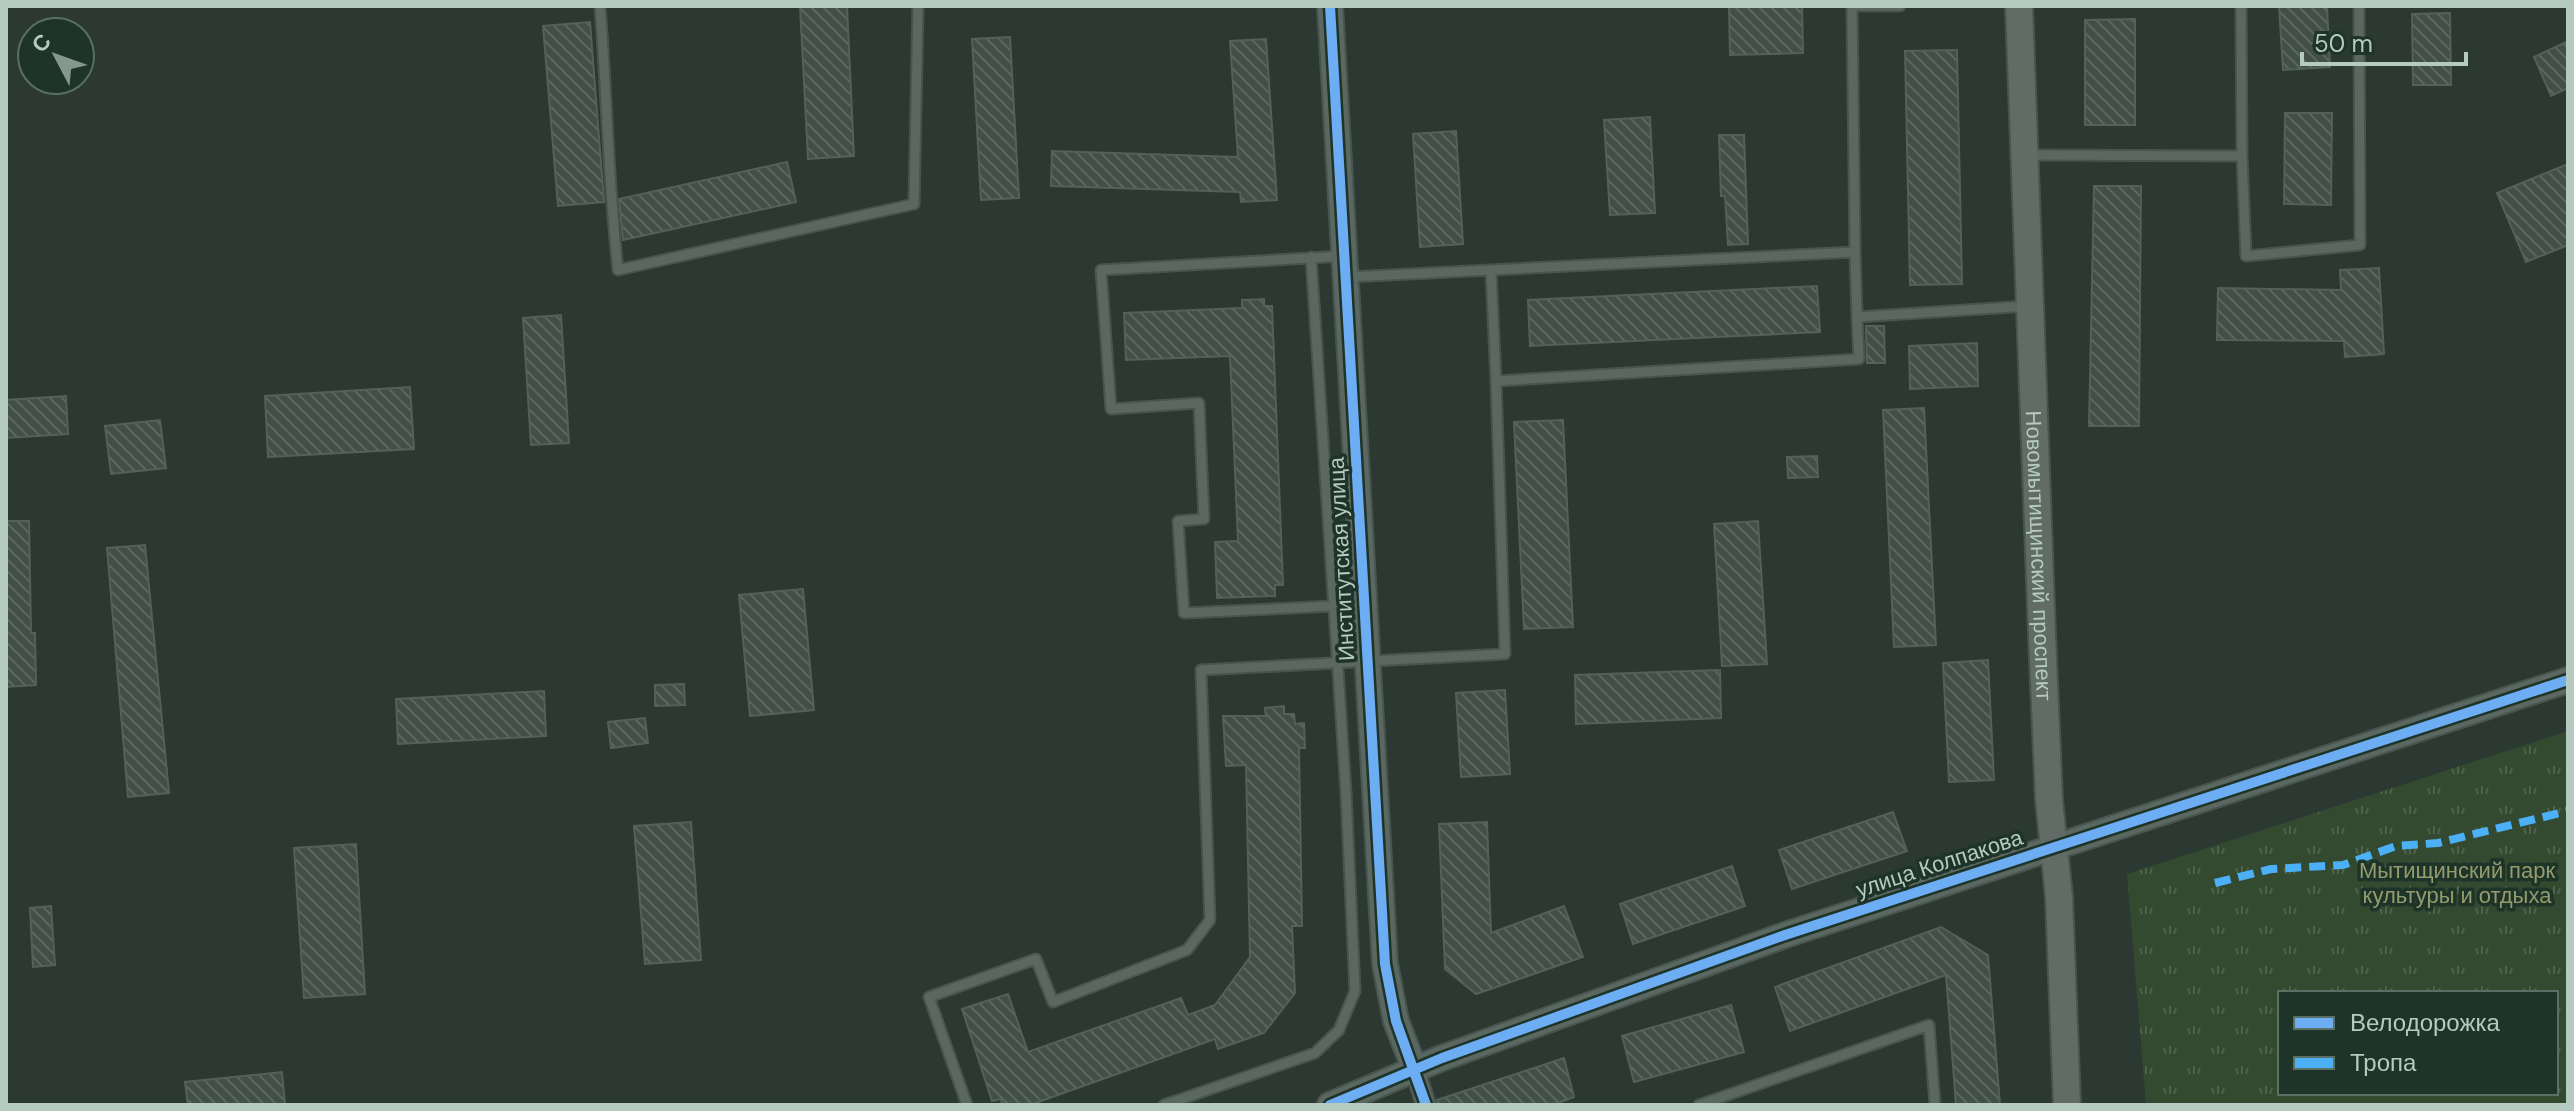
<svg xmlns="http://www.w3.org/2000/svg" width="2574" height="1111" font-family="'DM Sans',sans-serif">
	<defs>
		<pattern id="park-tufts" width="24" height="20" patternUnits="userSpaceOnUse" patternTransform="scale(2)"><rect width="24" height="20" fill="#334930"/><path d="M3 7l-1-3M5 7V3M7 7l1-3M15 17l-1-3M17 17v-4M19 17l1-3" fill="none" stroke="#4e624c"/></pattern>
		<pattern id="building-back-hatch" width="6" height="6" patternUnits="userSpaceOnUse" patternTransform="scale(2)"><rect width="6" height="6" fill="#424e48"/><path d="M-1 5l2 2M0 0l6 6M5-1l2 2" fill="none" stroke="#5b6661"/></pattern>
	</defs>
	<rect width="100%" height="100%" fill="#2b3932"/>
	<path fill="url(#park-tufts)" fill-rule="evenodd" d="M2568,731V1105H2146L2127,874ZM2280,993H2556V1093H2280Z"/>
	<path fill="url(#building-back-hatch)" stroke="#53615a" stroke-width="2" d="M800,6H847L854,156L808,159Z
		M1729,6H1802L1803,53L1730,55Z
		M2279,6H2327L2330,67L2283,70Z
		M2450,13L2451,85H2413L2412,14Z
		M2135,19V125H2085V20Z
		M590,22L604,202L558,206L543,26Z
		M1010,37L1019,198L981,200L972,39Z
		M1266,39L1277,200L1241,202L1240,192L1051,186L1052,151L1238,157L1230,41Z
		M2568,41V88L2551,96L2534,57Z
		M1957,50L1962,284L1910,285L1905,51Z
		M2285,113H2332L2331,205L2284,204Z
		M1650,117L1655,213L1610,215L1604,120Z
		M1456,131L1463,244L1420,247L1413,134Z
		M1719,135H1744L1748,244L1728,245L1725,196H1721Z
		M787,162L796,202L623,240L619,199Z
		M2568,164V245L2526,262L2497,193Z
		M2094,186H2141L2139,426H2089Z
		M2379,268L2384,354L2345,357L2344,341L2217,340L2218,288L2341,290L2340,270Z
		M1817,286L1820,332L1530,346L1528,300Z
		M1264,299V306H1272L1283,585H1275V596L1217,598L1215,542L1238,541L1230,356L1126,360L1124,313L1242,308V300Z
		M561,315L569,443L531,445L523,318Z
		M1866,326H1884L1885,363H1867Z
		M1977,343L1978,386L1910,389L1909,346Z
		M410,387L414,449L268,457L265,396Z
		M66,396L68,434L6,438V400Z
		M1924,408L1936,645L1894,647L1883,410Z
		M160,420L166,468L111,474L105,426Z
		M1563,420L1573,627L1524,629L1514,422Z
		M1817,456L1818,477L1788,478L1787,457Z
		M6,521H29L31,633H35L36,685L6,687Z
		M1758,521L1767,664L1722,666L1714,524Z
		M145,545L169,793L128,797L107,548Z
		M803,589L814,710L750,716L739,595Z
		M1988,660L1994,780L1949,782L1943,663Z
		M1720,670L1721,718L1576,724L1575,675Z
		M684,684L685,705L655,706V685Z
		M1505,690L1510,774L1461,777L1456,693Z
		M544,691L546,736L398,744L396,699Z
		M1284,706V714H1294L1295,724L1304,723L1305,748H1299L1302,926H1292L1295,993L1264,1033L1218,1049L1215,1039L1030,1105H1002L1001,1099L992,1101L962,1009L1008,994L1028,1052L1181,998L1188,1015L1215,1005L1250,957L1246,765L1226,766L1223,716H1266L1265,708Z
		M645,718L648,743L611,748L608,722Z
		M1893,812L1907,851L1792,889L1779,850Z
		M691,822L701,960L645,964L634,826Z
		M1487,822L1491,933L1564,906L1583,957L1476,994L1445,969L1439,824Z
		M356,844L365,994L304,998L294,848Z
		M1732,866L1745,906L1633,944L1620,904Z
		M51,906L55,965L33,967L30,908Z
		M1941,927L1988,955L2000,1105H1956L1946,975L1790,1031L1775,987Z
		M1731,1005L1744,1052L1634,1082L1622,1036Z
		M1564,1058L1574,1097L1552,1105H1438L1437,1100Z
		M282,1072L285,1105H188L185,1082Z"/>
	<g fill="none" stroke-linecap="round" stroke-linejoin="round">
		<g stroke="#49544e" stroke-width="13">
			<path id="service" d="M600,6C607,94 608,182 618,270L914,204L918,6
				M1852,6H1900
				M1852,7L1855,252
				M2028,155L2242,156L2241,6
				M2242,156L2246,256L2360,245L2359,6
				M1491,271L1496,381L1859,359L1857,317L2028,306
				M1348,277L1855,252L1857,317
				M1334,606L1184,613L1178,521L1204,519L1199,403L1111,409L1101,270L1344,256
				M967,1105L929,997L1036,959L1053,1002L1187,950L1210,920L1201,670L1505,654L1496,381
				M1164,1105L1315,1053L1339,1030L1355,991L1346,793L1311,257
				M1699,1105L1929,1025L1935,1105"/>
		</g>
		<g stroke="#49544e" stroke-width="22">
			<path id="minor" d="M1415,1070L1426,1105"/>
		</g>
		<g stroke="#49544e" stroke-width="28">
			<path id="tertiary" d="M1330,6L1385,964L1396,1021L1415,1070
				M1330,1105L1442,1058L1785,935L2568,680"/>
		</g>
		<g stroke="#49544e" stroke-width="30">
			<g id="secondary">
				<path id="s1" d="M2019,6L2042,635L2049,800L2059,897L2067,1105"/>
			</g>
		</g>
		<use href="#service" stroke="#5b6761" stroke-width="9"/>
		<use href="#minor" stroke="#5b6761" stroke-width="18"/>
		<use href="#tertiary" stroke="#5b6761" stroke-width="24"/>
		<use href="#secondary" stroke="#606c65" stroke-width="26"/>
		<path stroke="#4cb0f7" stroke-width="8" stroke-dasharray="16 8" stroke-linecap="butt" d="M2215,883L2271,869L2343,865L2396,846L2438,843L2568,811"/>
		<g stroke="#1e3429" stroke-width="15">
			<path id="cycleway" d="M1330,6L1385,964L1396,1021L1426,1105
				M1330,1105L1442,1058L1785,935L2568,680"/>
		</g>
		<use href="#cycleway" stroke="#6dadf4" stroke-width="10"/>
	</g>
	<g text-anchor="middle" stroke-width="7" stroke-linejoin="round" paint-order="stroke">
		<g font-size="22" fill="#b5cac0" stroke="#1e3429">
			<text dy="8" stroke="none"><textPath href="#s1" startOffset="550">Новомытищинский проспект</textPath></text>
			<text transform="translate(1341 559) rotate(-93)" y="8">Институтская улица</text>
			<text transform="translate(1939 863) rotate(-18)" y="8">улица Колпакова</text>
		</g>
		<g font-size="22" fill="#949b6c" stroke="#1e3429">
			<text x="2457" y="878">Мытищинский парк<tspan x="2457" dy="25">культуры и отдыха</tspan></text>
		</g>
	</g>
	<rect width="2574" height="1111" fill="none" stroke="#b5cac0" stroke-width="16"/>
	<rect x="2278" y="991" width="280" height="104" fill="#1e3429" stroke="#5a7065" stroke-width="2"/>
	<rect x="2294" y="1017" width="40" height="12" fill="#6dadf4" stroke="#5a7065" stroke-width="2"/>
	<text x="2350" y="1031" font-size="24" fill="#b5cac0">Велодорожка</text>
	<rect x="2294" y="1057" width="40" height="12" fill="#4cb0f7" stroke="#5a7065" stroke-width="2"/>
	<text x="2350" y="1071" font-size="24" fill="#b5cac0">Тропа</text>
	<g transform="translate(56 56) rotate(311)"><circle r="38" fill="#1e3429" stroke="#5a7065" stroke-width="2"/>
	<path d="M0-6L14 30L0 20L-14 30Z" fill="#85978e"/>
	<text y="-12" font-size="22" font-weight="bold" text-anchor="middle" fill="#b5cac0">С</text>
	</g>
	<path d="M2302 52v12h164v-12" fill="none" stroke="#b5cac0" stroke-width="4"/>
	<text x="2314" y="52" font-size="24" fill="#b5cac0" stroke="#1e3429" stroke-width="6" paint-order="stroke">50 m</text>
</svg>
